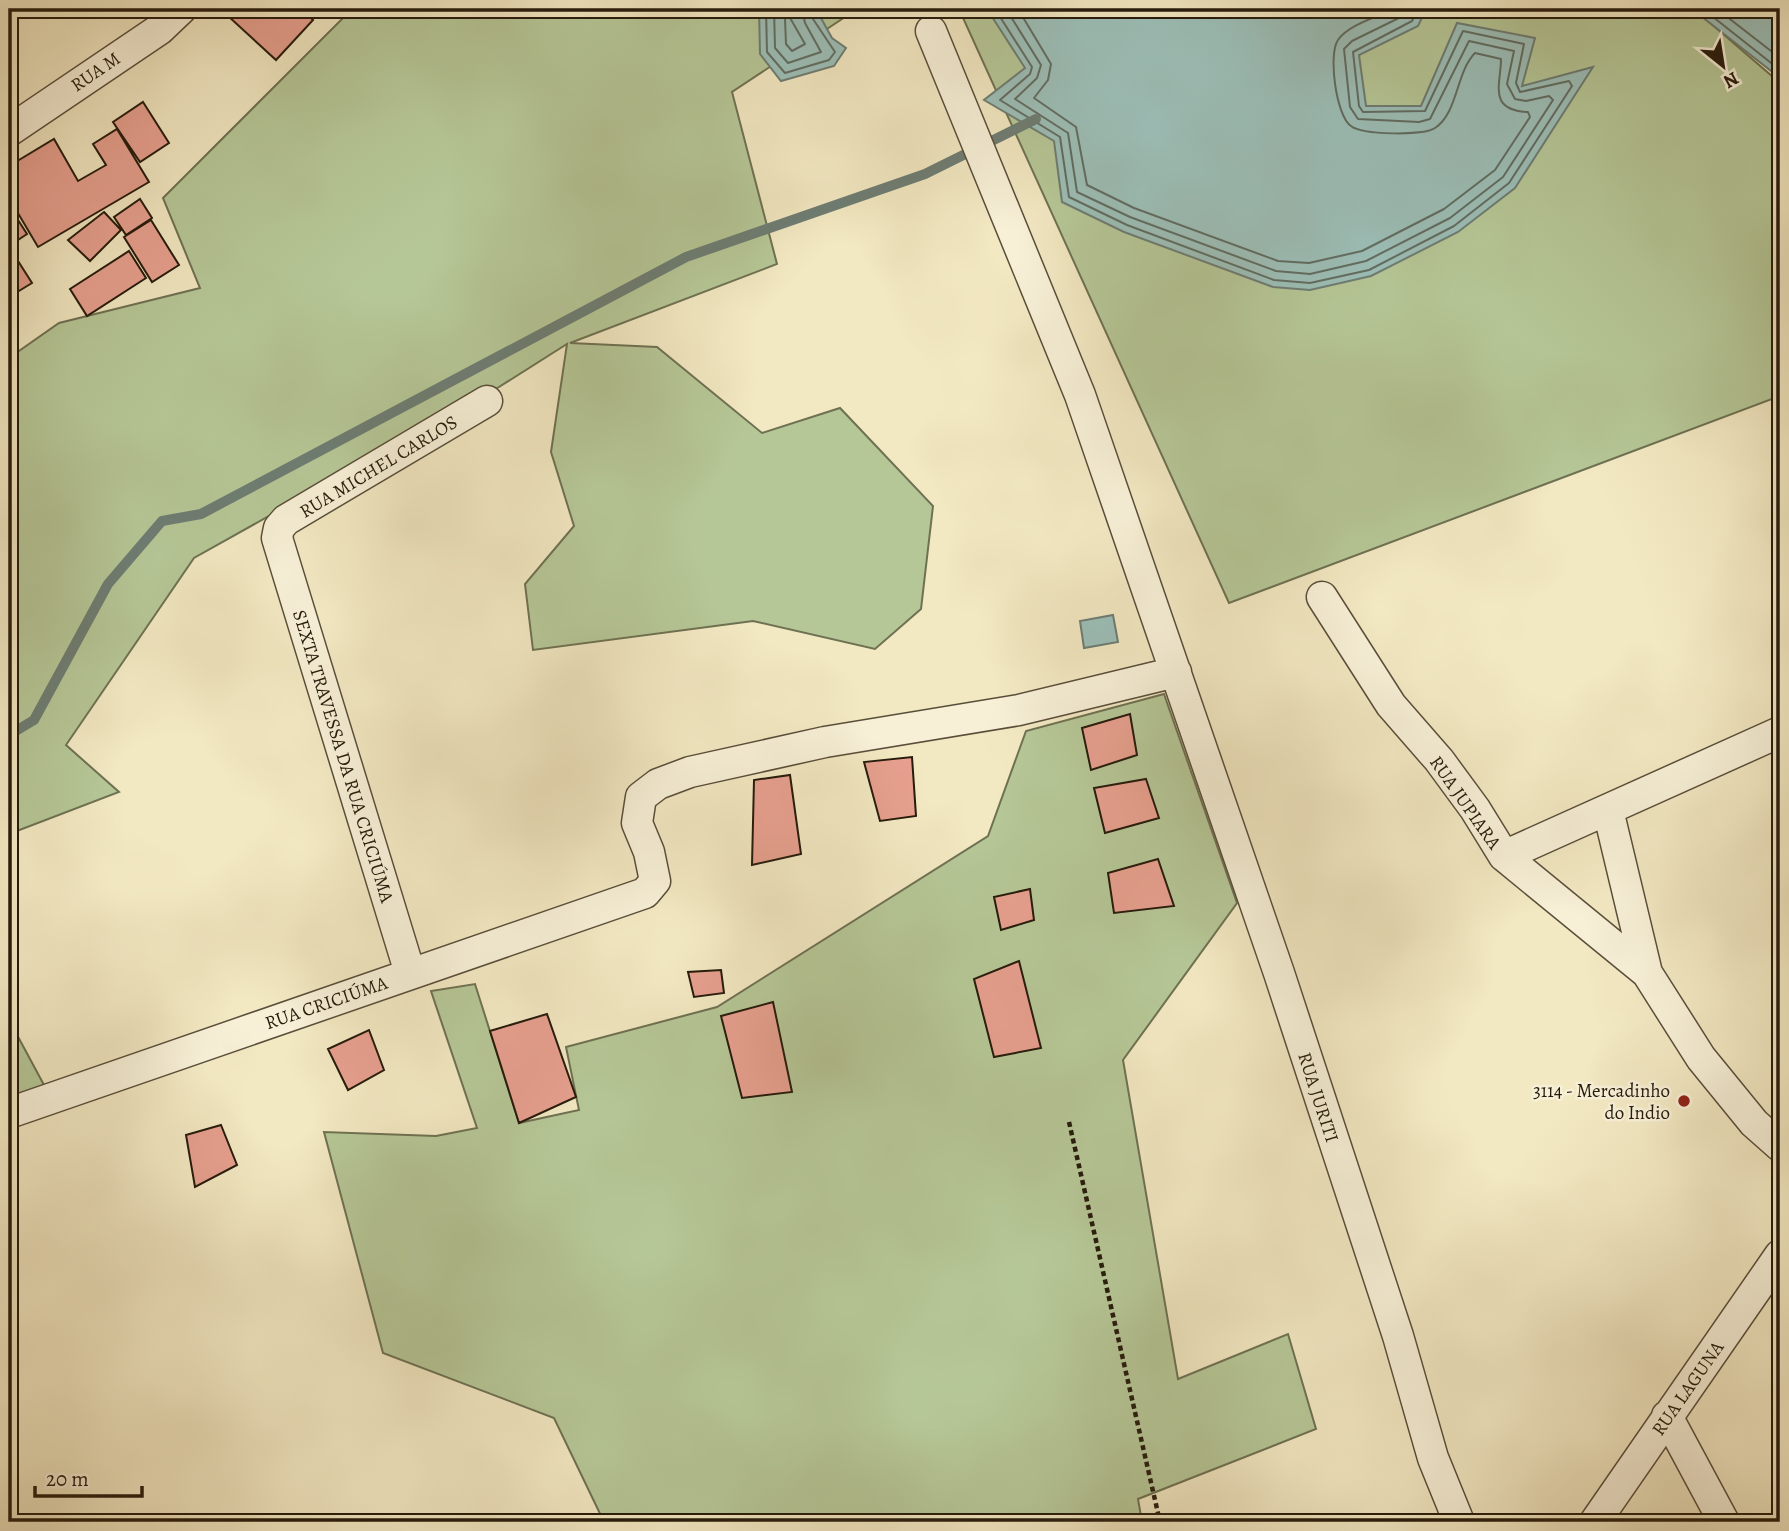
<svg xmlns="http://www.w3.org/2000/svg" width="1789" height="1531" font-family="Alegreya,serif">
	<rect width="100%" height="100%" fill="#f2e8c2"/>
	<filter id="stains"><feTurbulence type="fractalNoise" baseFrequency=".00286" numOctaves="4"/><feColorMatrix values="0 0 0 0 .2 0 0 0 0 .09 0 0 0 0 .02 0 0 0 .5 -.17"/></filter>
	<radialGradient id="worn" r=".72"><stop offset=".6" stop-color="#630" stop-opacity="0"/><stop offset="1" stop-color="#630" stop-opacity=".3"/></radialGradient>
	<path fill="#b6c797" stroke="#6e7152" stroke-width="2" d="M352,9H857L732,92L777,264L570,343L657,347L762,433L840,408L933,506L921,609L875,649L753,621L533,650L525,584L574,526L551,452L567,344L499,387L194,558L66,745L119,792L9,834V358L59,323L200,288L163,198Z
		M959,9H1694L1780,83V396L1229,603Z
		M1164,694L1237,903L1123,1060L1178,1379L1288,1334L1316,1429L1138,1499L1142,1522H604L554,1418L383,1353L324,1132L436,1136L477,1128L431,991L475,984L519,1123L579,1110L566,1047L717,1007L988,836L1026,731Z
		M9,1020L51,1098L9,1112Z"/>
	<path fill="#9cbfb8" stroke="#6d7d73" stroke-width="2" d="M759,9H816L832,38L846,48L834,66L781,81L760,54Z
		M987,9H1426L1418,26L1359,55L1366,106H1421L1457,23L1535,38L1522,86L1593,67L1515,188L1458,232L1371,276L1310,290L1273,287L1124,232L1062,202L1054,141L984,100L1025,68Z
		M1692,9H1780V78Z
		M1113,615L1118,642L1084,648L1080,621Z"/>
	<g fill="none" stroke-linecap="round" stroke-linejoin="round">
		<path stroke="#616d62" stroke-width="2" d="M766,9L767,52L785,73L829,60L835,52L813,19L810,9
			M774,9L775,48L788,63L821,52L805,23L802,9
			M995,9L1032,67L1030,74L1000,100L1060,137L1069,197L1127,225L1274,280L1310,283L1369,270L1454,226L1509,183L1572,86L1569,81L1520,92L1516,83L1524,44L1463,31L1425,111L1363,112L1359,106L1353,52L1412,21L1418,9
			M1006,9L1041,65L1037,78L1015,99L1068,133L1077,192L1130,217L1276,271L1310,274L1366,261L1450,218L1503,177L1553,100L1549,96L1526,101L1515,99L1507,84L1514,51L1469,41L1430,119L1419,122L1358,119L1350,107L1344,49L1352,41L1405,15L1409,9
			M1018,9L1051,64L1048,80L1034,98L1076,127L1087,185L1134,208L1278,261L1309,263L1362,251L1444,209L1495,170L1530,117L1528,112C1487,110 1501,84 1501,59L1475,53C1456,72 1458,113 1435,128C1423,136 1362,135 1351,126C1336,116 1328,54 1338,40C1348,25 1377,17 1394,9
			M1703,9L1780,70
			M1717,9L1780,58
			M789,16L805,44L792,51L786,44L785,19Z"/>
		<path stroke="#6d7d73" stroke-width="10" d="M9,735L34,720L108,584L162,521L201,514L686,257L925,174L1036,119"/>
	</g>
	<path fill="#e7a08f" stroke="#261b0c" stroke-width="2" d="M235,9H302L313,20L276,60L228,16Z
		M143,102L169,143L140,162L113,122Z
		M117,129L149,182L38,247L9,198V166L54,139L78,181L106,165L93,144Z
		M140,199L152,218L126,235L114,217Z
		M9,206L27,234L9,246Z
		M104,212L121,230L90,261L68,240Z
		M151,220L179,265L152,282L124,237Z
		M11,250L32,283L9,297V252Z
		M129,251L146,278L87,316L70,289Z
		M1130,714L1137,755L1091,770L1082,728Z
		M912,757L916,816L880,821L864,762Z
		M790,775L801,854L752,865L754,780Z
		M1146,779L1159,818L1105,833L1094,788Z
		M1158,859L1174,906L1114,913L1108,873Z
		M1030,889L1034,920L1001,930L994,897Z
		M1019,961L1041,1048L994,1057L974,979Z
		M721,970L724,993L694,997L688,972Z
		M773,1002L792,1092L742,1098L721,1016Z
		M547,1014L576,1097L519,1123L490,1031Z
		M369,1030L384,1070L348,1090L328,1049Z
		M221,1125L237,1165L195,1187L186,1135Z"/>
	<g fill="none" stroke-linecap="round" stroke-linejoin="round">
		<g stroke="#594e3a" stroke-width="33">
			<path id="street" d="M931,31L1080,395L1279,973L1398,1336L1433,1458L1459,1522
				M9,131L160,29L181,9
				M1322,597L1391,705L1439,760L1475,809L1504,856L1647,973L1701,1058L1754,1123L1780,1146
				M1608,810L1647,973
				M1504,856L1780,732
				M410,973L277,538L279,528L286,520L487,401
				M9,1113L645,893L655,881L649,852L637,823L641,797L658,784L690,772L825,742L1019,710L1176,672
				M1667,1416L1724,1522
				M1595,1522L1780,1255"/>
		</g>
		<path stroke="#261b0c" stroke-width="4.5" stroke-dasharray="5 3.5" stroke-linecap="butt" d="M1069,1122L1160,1522"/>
		<use href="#street" stroke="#f7f0d7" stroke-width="30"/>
	</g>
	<circle fill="#8f2418" stroke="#f7f0d7" stroke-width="2.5" cx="1684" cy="1101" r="7"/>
	<g text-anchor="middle" stroke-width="5" stroke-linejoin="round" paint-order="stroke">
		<g font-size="19" fill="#261b0c" stroke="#f7f0d7">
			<text transform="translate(95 71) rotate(-34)" y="7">RUA M</text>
			<text transform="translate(378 466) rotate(-31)" y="7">RUA MICHEL CARLOS</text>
			<text transform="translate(344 756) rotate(73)" y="7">SEXTA TRAVESSA DA RUA CRICIÚMA</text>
			<text transform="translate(1466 802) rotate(55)" y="7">RUA JUPIARA</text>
			<text transform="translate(326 1002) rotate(-19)" y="7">RUA CRICIÚMA</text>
			<text transform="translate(1319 1097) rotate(72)" y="7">RUA JURITI</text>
			<text transform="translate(1687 1388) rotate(-55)" y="7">RUA LAGUNA</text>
		</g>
		<g font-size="19" fill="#261b0c" stroke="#f7f0d7" text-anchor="end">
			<text x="1670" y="1097">3114 - Mercadinho<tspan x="1670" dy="22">do Indio</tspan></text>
		</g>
	</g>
	<rect width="1789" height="1531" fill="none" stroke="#f2e8c2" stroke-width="35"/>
	<rect x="10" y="10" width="1768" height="1510" fill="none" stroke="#261b0c" stroke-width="3.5"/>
	<rect x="18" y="18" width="1754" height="1496" fill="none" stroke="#261b0c" stroke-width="2"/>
	<g transform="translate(1723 66) rotate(150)" stroke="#f7f0d7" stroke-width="5" paint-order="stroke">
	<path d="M0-5L12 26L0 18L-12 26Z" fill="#261b0c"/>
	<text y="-10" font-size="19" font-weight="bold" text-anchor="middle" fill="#261b0c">N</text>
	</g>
	<path d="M35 1486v10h107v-10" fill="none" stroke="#261b0c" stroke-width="3.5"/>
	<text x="46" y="1486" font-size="21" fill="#261b0c" stroke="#f7f0d7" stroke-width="5" paint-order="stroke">20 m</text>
	<rect width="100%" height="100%" filter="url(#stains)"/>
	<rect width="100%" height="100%" fill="url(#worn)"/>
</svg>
